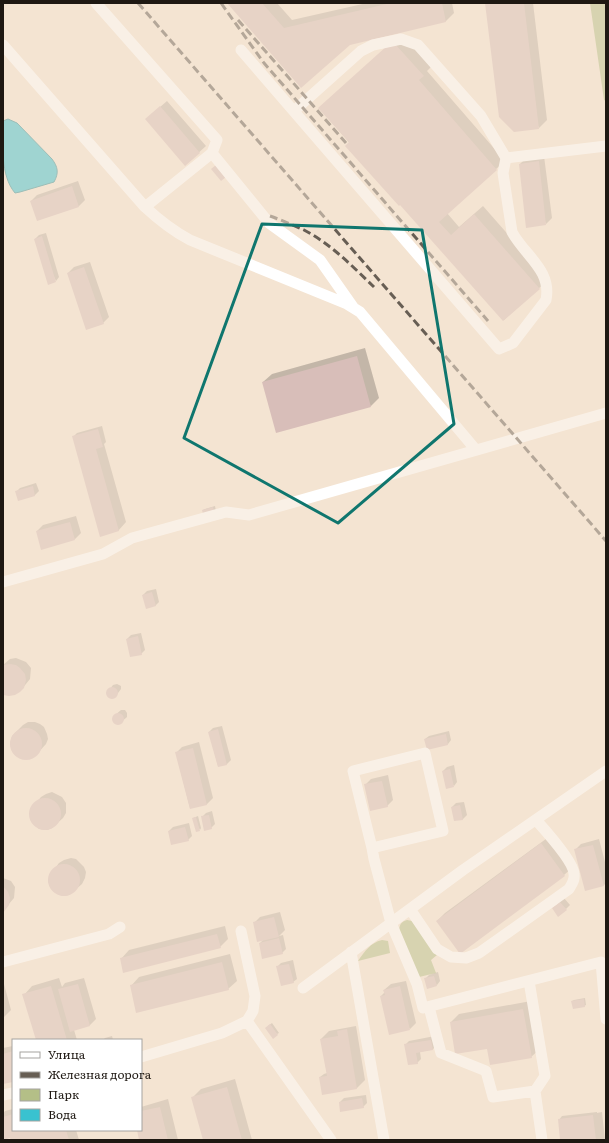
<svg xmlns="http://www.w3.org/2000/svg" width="609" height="1143" font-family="Literata,serif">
	<rect width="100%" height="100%" fill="#f4e4d2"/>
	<path fill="#b4bf87" d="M590,3H606V101L604,100Z
		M407,920L412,921L437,955L431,960L436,973L419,977L399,930C400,924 401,922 407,920Z
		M382,940L388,941L390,953L358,961C365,951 370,943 382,940Z"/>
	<path fill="#39c2d0" stroke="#318f97" d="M8,119L17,123L52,159C58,167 59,173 54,182L20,192L15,193C0,175 3,145 3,121Z"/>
	<path fill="#0003" d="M228,3H277L292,20L367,3H452L454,13L446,21L350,44L301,86Z
		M486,3H533L547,120L539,128Z
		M404,36L431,67L427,71L505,161L447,213L459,227L483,206L548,280L504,320L319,108Z
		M167,101L206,146L185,165L152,114Z
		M544,156L552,218L546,224L520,164L526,158Z
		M78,181L85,200L79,206L31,201L37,195Z
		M46,233L59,277L56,281L35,239L39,235Z
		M90,262L109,317L103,323L68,273L74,267Z
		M365,348L379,398L371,406L263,382L272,374Z
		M102,426L106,442L104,444L126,522L118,531L73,437L77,433Z
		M36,483L39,491L35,495L19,500L16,492L20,488Z
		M215,506L217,517L203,510L205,509Z
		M76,516L81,533L75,539L37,531L43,525Z
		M156,589L159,602L155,606L143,595L147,591Z
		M141,633L145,650L141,654L127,639L131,635Z
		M16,658L26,662L31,668L30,679L21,690L3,694V665L10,659Z
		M117,684L121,686V689L115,697L111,698L108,696L107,693L113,685Z
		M121,710H125L127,713V717L119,724H116L113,720L114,716Z
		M28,722H35L40,724L44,727L47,734L48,739L46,744L36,755L31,758L25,759L20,758L15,755L12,750L10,744L12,736L23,725Z
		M222,726L231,760L227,764L218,766L209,732L213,728Z
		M449,731L451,740L448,744L425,739L429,736Z
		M199,742L213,798L207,804L190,808L176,753L182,747Z
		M454,765L457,782L454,786L443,771L447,767Z
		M388,775L393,800L387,806L365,785L371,779Z
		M52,792L62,797L66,803V813L63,818L52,828L47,830L39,829L31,821L30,815L31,809L41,797L46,794Z
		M464,802L467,815L463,819L455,820L452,807L456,803Z
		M212,811L215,824L211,828L202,817L206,813Z
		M198,816L201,828L200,830L193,818Z
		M189,823L192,836L188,840L169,831L173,827Z
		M550,836L573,867L564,875L437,921L445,913Z
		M599,839L606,866V883L603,886L575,850L581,844Z
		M71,858L76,859L84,867L86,872L85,878L82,884L69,895L63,896L58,894L53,891L50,886L48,881L50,875L59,863L64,860Z
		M3,878L11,881L15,887L14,898L3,911Z
		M564,898L570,905L566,909L557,904Z
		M280,912L285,930L279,936L283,935L286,949L282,953L260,943L263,940L254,923L260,917Z
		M225,926L228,939L220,947L121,959L129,950Z
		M230,954L237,981L228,989L131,986L139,977Z
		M293,960L297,979L293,982L277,967L281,963Z
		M438,972L440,981L437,985L425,979L429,975Z
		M59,978L62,987L65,983L84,978L96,1019L90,1025L74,1030L77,1040H37L24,995L32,986Z
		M406,981L416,1023L410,1029L381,996L385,992L384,990L391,984Z
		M3,984H4L11,1010L3,1018Z
		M585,998L586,1005L584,1006L572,1001L574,1000Z
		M531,1001L540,1049L531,1057L488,1048L451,1022L459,1014Z
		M272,1023L279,1033L277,1034L268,1026Z
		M356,1026L365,1080L357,1088L323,1094L320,1077L324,1074L327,1073L321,1039L329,1031Z
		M112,1036L113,1040H103L105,1038Z
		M435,1036L437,1045L433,1049L420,1052L421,1059L417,1063L405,1045L409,1041Z
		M13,1046V1081L3,1083V1048Z
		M235,1079L252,1140H204L193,1097L201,1089Z
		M366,1095L367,1103L363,1107L340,1102L344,1098Z
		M168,1099L178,1140H140L138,1130H141V1107Z
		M13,1109V1130H76L79,1140H12L11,1137L3,1140V1114L5,1111Z
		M597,1112V1113L602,1112L605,1140H561L559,1120L562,1116Z"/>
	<path fill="#d8beb9" d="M227,3H262L284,28L391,3H442L446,22L350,45L301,88Z
		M485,3H524L539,129L514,132L499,117Z
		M395,44L424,76L419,80L497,170L439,222L451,235L474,214L540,289L503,321L400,205L399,206L345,146L349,142L318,108L388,45Z
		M160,106L200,153L185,166L145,119Z
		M539,161L546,225L526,228L519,164Z
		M216,165L226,177L221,181L211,169Z
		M72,186L79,207L37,221L30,201Z
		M42,236L56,282L48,285L34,239Z
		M84,267L104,324L86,330L67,273Z
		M357,356L371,407L276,433L262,382Z
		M98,429L103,447L96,449L119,531L100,537L72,436Z
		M33,486L35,496L18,501L15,491Z
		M213,507L214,511L205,522L202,510Z
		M70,522L75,540L41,550L36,531Z
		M152,592L156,606L146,609L142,595Z
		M138,636L142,655L130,657L126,639Z
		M10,664L16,665L20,668L25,674L26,680L24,688L20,692L15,695L9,696L3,695V665Z
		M106 693a6 6 0 1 1 12 0a6 6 0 1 1-12 0Z
		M112 719a6 6 0 1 1 12 0a6 6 0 1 1-12 0Z
		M10 744a16 16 0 1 1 32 0a16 16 0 1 1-32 0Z
		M218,729L227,765L218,767L208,732Z
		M446,734L448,745L427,750L424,739Z
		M193,748L207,805L190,809L175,752Z
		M450,769L454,787L446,789L442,771Z
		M382,781L388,807L370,811L364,784Z
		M29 814a16 16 0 1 1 32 0a16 16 0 1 1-32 0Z
		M460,805L463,820L454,821L451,807Z
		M209,815L212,829L204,831L201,816Z
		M196,817L200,831L196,832L192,818Z
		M185,827L189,841L171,845L168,831Z
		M541,843L565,876L460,954L436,921Z
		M593,845L604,886L585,891L574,849Z
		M48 880a16 16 0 1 1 32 0a16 16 0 1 1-32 0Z
		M3,886L8,892L10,898L9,905L3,913Z
		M560,902L567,910L558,917L552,908Z
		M274,917L279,937L257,942L253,922Z
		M217,934L221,948L123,973L120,958Z
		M279,938L283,954L262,959L259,943Z
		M222,962L229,990L136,1013L130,985Z
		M289,964L294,983L281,986L276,966Z
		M434,976L437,986L427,989L424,978Z
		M78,984L90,1026L70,1032L58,989Z
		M51,986L67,1040H36L22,994Z
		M400,986L410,1030L389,1035L380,996L385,995L383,990Z
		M584,999L585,1007L573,1009L571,1001Z
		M523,1009L532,1058L490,1065L487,1049L455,1054L450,1022Z
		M270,1024L278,1035L273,1039L265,1028Z
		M347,1029L357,1089L322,1095L319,1077L327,1076L320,1039L338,1036L337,1031Z
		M431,1040L433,1050L416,1053L418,1064L408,1065L404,1044Z
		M13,1051V1082L3,1084V1054Z
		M227,1087L242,1140H203L191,1097Z
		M362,1098L364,1108L340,1112L339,1102Z
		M160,1107L168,1140H139L137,1130H141V1111Z
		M13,1114V1130H66L69,1140H11L10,1138L3,1140V1117Z
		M593,1115L596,1140H560L558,1119Z"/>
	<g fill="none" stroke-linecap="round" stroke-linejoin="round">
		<path stroke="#fff" stroke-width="11" d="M96,3L217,140L212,153L269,223L320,260L353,307
			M3,45L145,207C159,220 173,231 190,240L347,304L360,312L476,450
			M241,50L499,349L513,343L546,300C552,270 525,256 512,232L503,173L506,158L481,116L418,45L401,39L373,45L361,51L294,111
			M506,158L606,146
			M145,207L212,153
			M3,582L103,554L132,538L226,512L249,515L606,413
			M372,848L443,831L425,753L353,771L372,848L374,859L391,923L417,984L423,1008L601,962L606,1019
			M410,909L437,949L451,957L466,958L479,953L569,889C572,884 575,880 574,874C574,862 545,830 536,820
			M351,952L384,1140
			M3,962L109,934L120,927
			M529,981L545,1076L535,1091L542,1140
			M303,988L463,870L606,771
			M429,1007L441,1053L486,1071L493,1097L535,1091
			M247,1021L331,1140
			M141,1057L222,1033L247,1021L253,1011L255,996L241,931
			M3,1095L13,1093"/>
		<path stroke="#675e54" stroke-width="3" stroke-dasharray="8 4" stroke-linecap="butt" d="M138,3L606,541
			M221,3L264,63L488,321
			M238,20L346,143
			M270,216C281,220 293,225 304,230C331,244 352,266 374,287"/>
	</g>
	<path d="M0 0H609V1143H0ZM262,224L422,230L454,424L338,523L184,438Z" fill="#f4e4d2" fill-opacity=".55" fill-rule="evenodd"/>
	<path fill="none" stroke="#0f766e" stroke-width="3" stroke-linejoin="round" d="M262,224L422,230L454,424L338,523L184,438Z"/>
	<rect width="609" height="1143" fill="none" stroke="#1e1812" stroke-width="8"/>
	<rect x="12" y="1039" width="130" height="92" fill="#ffffff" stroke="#a5a3a0"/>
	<rect x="20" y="1052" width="20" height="6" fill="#ffffff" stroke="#a5a3a0"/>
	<text x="48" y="1059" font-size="12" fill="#1e1812">Улица</text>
	<rect x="20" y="1072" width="20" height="6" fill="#675e54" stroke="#a5a3a0"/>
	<text x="48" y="1079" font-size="12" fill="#1e1812">Железная дорога</text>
	<rect x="20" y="1089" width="20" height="12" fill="#b4bf87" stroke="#a5a3a0"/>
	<text x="48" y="1099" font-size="12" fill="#1e1812">Парк</text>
	<rect x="20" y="1109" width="20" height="12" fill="#39c2d0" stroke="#a5a3a0"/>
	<text x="48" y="1119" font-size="12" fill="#1e1812">Вода</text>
</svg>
